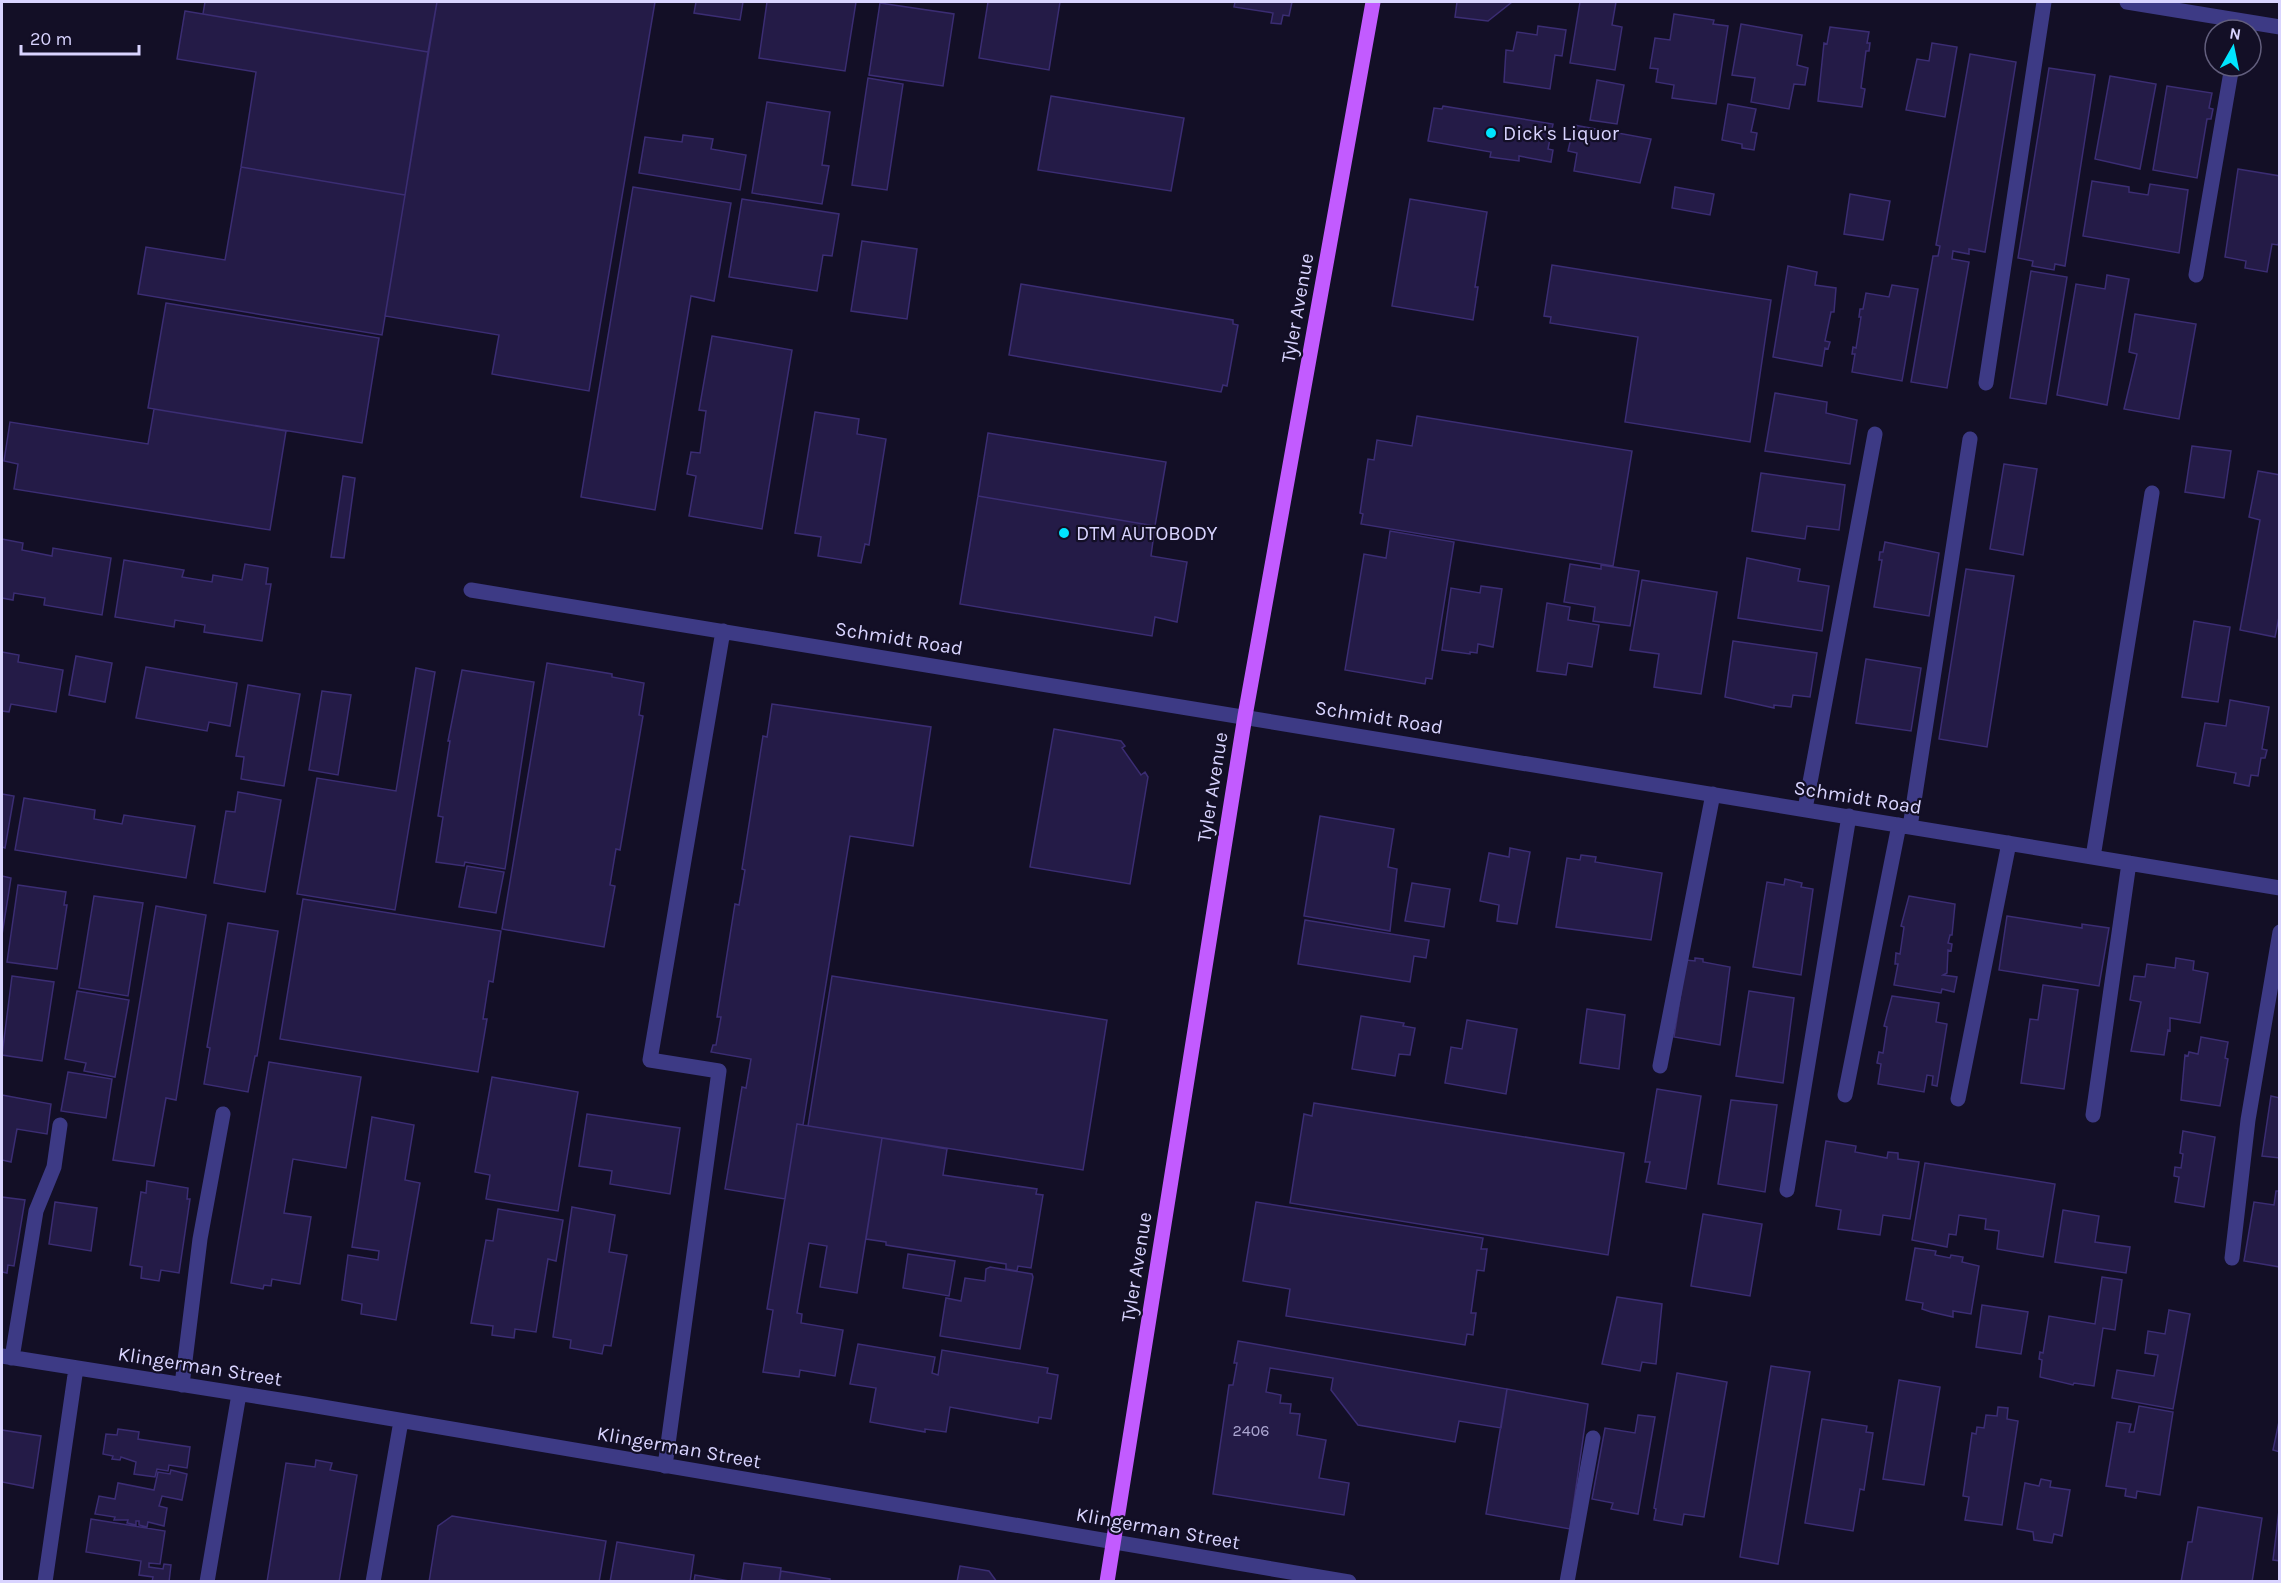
<svg xmlns="http://www.w3.org/2000/svg" width="2281" height="1583" font-family="Karla,sans-serif">
	<rect width="100%" height="100%" fill="#130f26"/>
	<path fill="#241b47" stroke="#3b2d73" stroke-width="1.5" d="M205,2H437L428,52L203,14Z
		M437,2H655L589,391L492,374L499,335L385,316Z
		M696,2H743L740,20L694,13Z
		M767,2H856L845,71L759,58Z
		M988,2H1060L1049,70L979,58Z
		M1235,2H1292L1289,16L1283,15L1281,24L1271,23L1273,13L1234,7Z
		M1457,2H1512L1488,21L1455,17Z
		M1580,2H1616L1612,25L1622,27L1615,70L1570,63Z
		M880,3L954,14L943,86L869,75Z
		M185,11L428,52L405,195L241,167L256,72L177,59Z
		M1674,14L1714,20L1713,24L1728,26L1716,104L1672,98L1674,85L1656,82L1658,69L1650,68L1655,38L1670,40Z
		M1741,24L1802,35L1797,65L1808,68L1805,85L1794,84L1789,109L1751,102L1755,78L1732,75Z
		M1538,26L1566,30L1562,56L1555,55L1550,89L1504,82L1506,50L1513,51L1517,32L1537,35Z
		M1830,27L1869,32L1867,43H1870L1869,51H1866L1861,88L1865,89L1862,107L1818,101L1824,43L1827,44Z
		M1932,43L1957,47L1945,117L1906,110L1917,59L1929,61Z
		M1970,54L2016,62L1985,252L1969,249V254L1953,251L1952,259L1969,262L1947,388L1911,382L1933,256H1938L1940,246L1936,245Z
		M2049,68L2095,75L2065,266L2055,264L2054,270L2032,266L2033,261L2018,258Z
		M2110,76L2156,84L2140,169L2095,159Z
		M868,78L903,84L887,190L852,185Z
		M1597,80L1624,85L1617,124L1590,120Z
		M2167,86L2212,93L2209,108L2213,109L2211,119H2207L2197,178L2153,170Z
		M1051,96L1184,118L1171,191L1038,170Z
		M767,102L830,112L822,165L829,166L822,204L752,193Z
		M1728,104L1756,109L1751,132L1757,133L1754,150L1742,148V144L1722,140Z
		M1443,106L1553,124L1548,149L1553,150L1551,162L1519,156V161L1490,157L1491,152L1428,141L1434,108L1442,109Z
		M1574,125L1651,139L1640,183L1574,171L1577,153L1568,151Z
		M683,135L713,139L711,149L746,155L740,190L639,173L645,137L682,142Z
		M241,167L405,195L382,335L138,294L146,247L225,260Z
		M2238,169L2280,176V237L2278,245L2272,244L2267,272L2245,268L2246,261L2225,257Z
		M2092,181L2129,187V192L2148,195L2150,184L2188,190L2179,253L2083,236Z
		M633,187L731,203L714,301L691,296L655,510L581,497Z
		M1675,187L1714,194L1710,215L1672,208Z
		M1850,194L1890,201L1883,240L1844,234Z
		M742,199L839,214L832,256L823,255L817,291L729,277Z
		M1410,199L1487,212L1475,287H1478L1473,320L1392,306Z
		M862,241L917,249L907,319L851,311Z
		M1552,265L1771,300L1750,442L1625,422L1638,337L1550,323L1551,317L1544,316Z
		M1788,266L1817,272L1815,285L1836,288L1834,312H1831L1825,341L1830,342L1828,349L1825,348L1822,366L1773,357Z
		M2031,271L2067,277L2046,404L2010,398Z
		M2107,275L2129,279L2107,405L2057,395L2076,284L2105,289Z
		M1021,284L1233,320V324L1238,325L1227,386L1223,385L1221,392L1009,355Z
		M1892,285L1918,289L1902,381L1852,372L1855,354H1852L1853,347L1856,348L1861,317H1859L1860,309H1863L1866,293L1889,297Z
		M166,303L379,338L362,443L148,408Z
		M2135,314L2196,324L2179,419L2124,409L2137,354L2129,352Z
		M712,336L792,350L762,529L689,516L696,476L687,474L691,452L700,453L706,411L699,410Z
		M1775,393L1827,402L1826,413L1857,420L1850,464L1765,451Z
		M154,409L286,431L270,530L14,489L18,464L4,461L10,422L148,444Z
		M815,412L859,419L857,434L886,439L869,545L865,544L861,563L818,556L821,537L795,533Z
		M1417,416L1632,451L1613,566L1361,524L1363,514L1360,513L1368,459L1374,460L1377,440L1412,446Z
		M988,433L1166,462L1155,526L978,496Z
		M2192,446L2231,451L2224,498L2185,492Z
		M2004,464L2037,469L2023,555L1990,549Z
		M2258,471L2280,475V612L2275,637L2240,630L2260,520L2249,517Z
		M1761,473L1845,485L1839,530L1807,526L1805,539L1752,531Z
		M343,476L355,478L344,558L331,557Z
		M978,496L1155,526L1151,556L1187,562L1177,622L1155,617L1152,636L960,604Z
		M1390,531L1454,542L1432,679L1426,678L1425,684L1345,670L1364,554L1386,558Z
		M2,539L23,543L22,550L52,556L53,548L111,558L102,615L44,605L45,598L14,593L13,600L2,598Z
		M1885,542L1939,553L1929,616L1874,607L1882,560H1879L1880,552H1883Z
		M1747,558L1800,569L1798,581L1829,586L1822,631L1738,618Z
		M124,560L184,570L182,577L212,582L213,575L242,580L245,564L268,568L266,584H271L262,641L204,632L205,625L175,620L174,627L115,617Z
		M1570,564L1601,569V565L1639,571L1630,626L1593,621L1595,607L1564,602Z
		M1966,569L2014,576L1987,747L1939,739Z
		M1642,580L1717,592L1701,694L1654,687L1659,654L1630,650Z
		M1481,586L1502,589L1493,647L1478,644L1477,653L1470,652V654L1442,650L1451,588L1480,593Z
		M1547,603L1570,607L1568,620L1599,625L1592,667L1568,663L1566,675L1537,671Z
		M2194,621L2230,627L2218,702L2182,697Z
		M1733,641L1817,653L1810,697L1793,695L1791,707L1774,705V708L1725,697Z
		M2,652L19,655L18,662L63,670L56,712L11,704L9,712L2,711Z
		M76,656L112,663L105,702L69,695Z
		M1866,659L1921,668L1911,731L1856,723Z
		M547,663L612,674V677L644,683L639,715L643,716L620,850L616,849L610,885L615,886L604,947L502,929Z
		M146,667L237,683L230,726L209,722L207,731L136,718Z
		M416,668L435,672L395,910L297,894L317,778L396,791Z
		M462,670L534,682L505,869L465,862L464,866L436,862L443,817L438,816L450,741H448Z
		M248,685L300,694L284,786L241,779L244,757L236,756Z
		M322,691L351,695L338,775L309,770Z
		M2230,700L2269,707L2262,749L2267,750L2265,758H2261L2258,776L2251,775L2249,786L2234,783L2236,773L2197,766L2205,723L2226,726Z
		M772,704L931,727L913,846L850,836L803,1125L797,1124L785,1199L725,1189L742,1087L746,1088L751,1059L711,1052L713,1045H716L721,1017H717L735,904L739,905L745,870L742,869L763,736L767,737Z
		M1054,729L1121,741L1125,746L1122,748L1141,775L1145,772L1148,777L1130,884L1030,867Z
		M238,792L281,800L265,892L214,883L226,811L235,812Z
		M2,794L14,796L5,848L2,847Z
		M24,798L95,810L94,819L122,824L124,815L195,826L186,878L15,850Z
		M1320,816L1394,829L1388,867L1397,869L1390,931L1304,916Z
		M1510,848L1530,852L1517,924L1497,921L1499,905L1480,901L1489,853L1509,857Z
		M1581,855L1596,857L1595,862L1662,873L1651,940L1556,927L1567,858L1580,860Z
		M467,866L504,872L496,913L459,907Z
		M2,876L11,878L2,935Z
		M1785,879L1802,883L1801,887L1813,889L1801,975L1753,967L1767,882L1784,885Z
		M1412,883L1450,889L1444,927L1405,921Z
		M18,885L66,892L64,905H67L57,969L7,962Z
		M94,896L143,903L128,996L79,988Z
		M1909,896L1955,904L1952,935H1950L1948,943L1952,944L1951,951L1948,950L1947,973L1943,975L1957,977L1954,992L1942,989L1941,993L1894,985L1898,964H1895L1896,953L1900,954L1904,927L1901,926Z
		M303,899L501,931L493,982L489,981L483,1019H487L478,1072L280,1039Z
		M156,906L206,915L176,1100L166,1098L154,1166L113,1160Z
		M2007,916L2082,928V924L2109,928L2099,986L1999,970Z
		M1305,920L1429,940L1426,958L1414,956L1410,982L1298,964Z
		M228,923L278,931L257,1056H255L248,1092L204,1084L210,1048L207,1047Z
		M1695,958L1703,959V962L1730,967L1720,1045L1674,1037L1686,960L1695,961Z
		M2176,958L2194,961L2193,970L2208,973L2200,1023L2170,1018V1031L2168,1030L2164,1055L2131,1051L2141,1002L2130,1000L2134,976L2145,977L2147,964L2175,968Z
		M12,976L54,982L42,1061L2,1055Z
		M832,976L1107,1020L1083,1170L808,1126Z
		M2043,985L2078,990L2064,1089L2021,1083L2030,1019L2038,1020Z
		M77,991L129,1000L115,1077L84,1071L86,1063L65,1059Z
		M1749,991L1794,998L1783,1083L1736,1076Z
		M1892,996L1939,1003L1936,1022L1947,1024L1937,1086L1932,1085L1933,1076L1927,1075L1924,1092L1878,1084L1881,1064L1877,1063L1879,1052L1883,1053L1887,1027L1884,1026Z
		M1587,1009L1625,1015L1619,1069L1580,1063Z
		M1361,1016L1404,1023L1403,1026L1415,1028L1410,1055L1399,1054L1395,1076L1352,1069Z
		M1467,1020L1517,1029L1506,1094L1445,1083L1451,1047L1462,1049Z
		M2201,1037L2228,1042L2225,1058L2228,1059L2220,1106L2181,1100L2185,1055L2188,1056L2189,1052L2198,1054Z
		M269,1062L361,1077L346,1168L293,1159L284,1213L311,1217L300,1284L272,1279L271,1286L264,1285L263,1289L231,1283Z
		M68,1072L112,1079L106,1118L61,1111Z
		M492,1077L578,1092L558,1211L486,1199L490,1175L475,1172Z
		M1657,1089L1701,1096L1686,1189L1646,1182L1650,1162H1645Z
		M2,1095L51,1104L47,1134L17,1129L11,1162L2,1160Z
		M2271,1096L2280,1098V1158L2262,1156Z
		M1731,1100L1777,1105L1765,1192L1718,1184Z
		M1314,1103L1624,1153L1608,1255L1290,1203L1304,1114L1312,1116Z
		M587,1114L680,1128L670,1194L610,1184L612,1171L579,1166Z
		M372,1117L414,1125L405,1180L420,1183L396,1320L361,1314L362,1304L342,1300L348,1255L378,1260L379,1251L352,1247Z
		M797,1124L882,1138L857,1293L820,1287L827,1246L809,1243L797,1313L802,1314L801,1323L843,1330L835,1376L800,1370L799,1377L763,1372L773,1310L767,1309Z
		M2183,1131L2215,1137L2204,1207L2175,1202L2179,1177L2174,1176L2175,1167L2181,1168L2183,1154L2180,1153Z
		M882,1138L947,1149L943,1175L1037,1189L1036,1194L1043,1195L1031,1268L1018,1266L1017,1271L1006,1269V1264L886,1245V1242L866,1239Z
		M1826,1141L1856,1146L1855,1152L1887,1158L1888,1152L1898,1153V1159L1919,1162L1910,1219L1883,1215L1880,1235L1838,1229L1841,1210L1816,1206Z
		M1925,1163L2055,1184L2043,1257L1997,1249L1999,1231L1985,1229L1986,1219L1959,1215L1956,1235L1949,1234L1947,1247L1912,1240Z
		M147,1181L188,1188L187,1199H190L179,1273L161,1270L159,1281L141,1278L142,1267L130,1265L141,1192L146,1193Z
		M2276,1191H2280V1267L2244,1261L2254,1202L2274,1205Z
		M2,1197L25,1200L14,1266L8,1265L7,1273L2,1272Z
		M55,1202L97,1208L91,1251L49,1244Z
		M1256,1202L1483,1238L1481,1249H1487L1484,1271L1477,1270L1471,1313H1476L1473,1335L1467,1334L1465,1345L1286,1316L1290,1289L1243,1281Z
		M572,1207L615,1215L609,1252L627,1255L611,1346L604,1345L602,1354L570,1348L571,1340L553,1337Z
		M498,1209L563,1220L556,1261L548,1259L536,1332L515,1329L514,1338L492,1335L493,1326L471,1323L486,1240L493,1241Z
		M2063,1210L2099,1216L2095,1242L2130,1247L2126,1273L2055,1262Z
		M1703,1214L1762,1224L1750,1296L1691,1286Z
		M1915,1248L1936,1251L1935,1255L1950,1258L1951,1255L1963,1257L1962,1262L1979,1266L1971,1314L1953,1311V1317L1931,1312L1922,1309L1923,1303L1906,1300Z
		M908,1254L955,1261L949,1296L903,1288Z
		M990,1267L1032,1274L1033,1277L1020,1349L940,1336L946,1298L961,1301L965,1278L985,1281L986,1269Z
		M2102,1277L2122,1280L2115,1330L2103,1328L2094,1386L2074,1383L2073,1385L2040,1377L2042,1360L2039,1359L2040,1352L2043,1353L2049,1316L2095,1324Z
		M1617,1297L1662,1304L1656,1364L1642,1362L1640,1371L1602,1364Z
		M1982,1305L2028,1312L2021,1354L1976,1347Z
		M2169,1310L2190,1314L2173,1409L2112,1398L2117,1370L2154,1376L2158,1355L2145,1353L2148,1331L2165,1334Z
		M1238,1341L1507,1389L1501,1428L1459,1421L1455,1442L1358,1425L1331,1390L1333,1378L1270,1368L1266,1392L1281,1395L1280,1403L1291,1404L1290,1413L1300,1414L1297,1435L1326,1440L1319,1478L1349,1483L1344,1515L1213,1494L1229,1385H1233L1237,1363H1234Z
		M858,1344L935,1357L932,1373L938,1375L942,1350L1048,1368L1047,1373L1058,1375L1051,1419L1039,1417L1038,1423L950,1407L946,1432L925,1429V1432L870,1422L876,1388L850,1384Z
		M1771,1366L1810,1372L1778,1564L1740,1557Z
		M1677,1373L1727,1382L1704,1517L1684,1514L1682,1525L1654,1520L1656,1509L1654,1508Z
		M1899,1380L1940,1387L1924,1485L1883,1479Z
		M1507,1389L1588,1404L1570,1529L1486,1514Z
		M2139,1406L2173,1412L2160,1495L2137,1491L2136,1498L2125,1496L2126,1489L2106,1486L2117,1422L2131,1424L2129,1432H2134Z
		M1998,1407L2008,1408L2007,1419L2018,1421L2002,1525L1965,1520L1969,1497L1963,1496L1972,1433L1976,1434L1977,1427L1984,1428L1986,1415L1997,1416Z
		M1638,1415L1655,1417L1638,1514L1611,1509L1613,1503L1592,1499L1605,1428L1635,1433Z
		M2280,1417V1452L2273,1450Z
		M1822,1419L1867,1426L1866,1432L1873,1433L1864,1490L1860,1489L1853,1531L1805,1523Z
		M118,1429L139,1432L138,1439L190,1447L187,1468L169,1465L168,1471L157,1469L155,1477L134,1474L136,1462L121,1457L120,1460L112,1459L113,1456L103,1454L106,1434L117,1435Z
		M2,1430L41,1436L33,1488L2,1482Z
		M316,1460L332,1463L330,1470L357,1475L339,1582H267L286,1463L315,1467Z
		M171,1470L187,1474L182,1500L162,1496L159,1506L167,1508L164,1526L148,1522L147,1527L139,1525V1521H136V1525L127,1523L128,1520H114L115,1517L95,1514L99,1496L115,1499L118,1483L154,1490L158,1472L170,1474Z
		M2041,1479L2051,1481L2050,1487L2070,1490L2062,1536L2054,1534L2052,1543L2034,1540L2033,1532L2017,1529L2025,1483L2039,1486Z
		M2280,1502V1561L2273,1560Z
		M2198,1507L2262,1518L2252,1582H2181L2188,1542H2192Z
		M452,1516L606,1541L599,1582H429L438,1526Z
		M91,1519L165,1531L160,1564L149,1563V1567L163,1569L164,1564L171,1565L169,1582H152L153,1577L139,1575L141,1561L86,1552Z
		M617,1542L694,1555L690,1582H610Z
		M744,1563L781,1568L779,1582H741Z
		M960,1566L989,1571L997,1582H957Z
		M781,1571L830,1579V1582H779Z
		M695,1575L735,1582H694Z"/>
	<g fill="none" stroke-linecap="round" stroke-linejoin="round">
		<path stroke="#3d3a85" stroke-width="15" d="M2127,2L2280,27
			M2196,275L2232,66
			M1986,383L2044,2
			M471,590L2280,888
			M1805,809L1875,434
			M1910,827L1970,439
			M2093,857L2152,493
			M1660,1066L1713,794
			M1845,1095L1899,825
			M1958,1099L2009,843
			M2093,1115L2129,863
			M1787,1190L1849,816
			M2232,1258L2248,1120L2280,932
			M2,1356L305,1404L1349,1582
			M12,1358L36,1211L54,1167L60,1125
			M182,1385L200,1239L223,1114
			M665,1466L719,1071L650,1060L723,631
			M45,1582L76,1368
			M207,1582L239,1394
			M373,1582L401,1421
			M1567,1582L1593,1438"/>
		<path stroke="#c25bff" stroke-width="15" d="M1107,1582L1245,716L1373,2"/>
	</g>
	<g fill="#00e5ff" stroke="#130f26" stroke-width="2">
		<circle cx="1491" cy="133" r="6"/>
		<circle cx="1064" cy="533" r="6"/>
	</g>
	<g text-anchor="middle" stroke-width="4.5" stroke-linejoin="round" paint-order="stroke">
		<g font-size="16" fill="#aca6d1">
			<text x="1251" y="1436">2406</text>
		</g>
		<g font-size="20" fill="#d9d4ff" stroke="#130f26" text-anchor="start">
			<text x="1503" y="140">Dick's Liquor</text>
			<text x="1076" y="540">DTM AUTOBODY</text>
		</g>
		<g font-size="20" fill="#d9d4ff" stroke="#130f26">
			<text transform="translate(1297 308) rotate(-80)" y="7">Tyler Avenue</text>
			<text transform="translate(899 638) rotate(9)" y="7">Schmidt Road</text>
			<text transform="translate(1379 717) rotate(9)" y="7">Schmidt Road</text>
			<text transform="translate(1212 787) rotate(-81)" y="7">Tyler Avenue</text>
			<text transform="translate(1858 797) rotate(9)" y="7">Schmidt Road</text>
			<text transform="translate(1136 1267) rotate(-81)" y="7">Tyler Avenue</text>
			<text transform="translate(200 1366) rotate(9)" y="7">Klingerman Street</text>
			<text transform="translate(679 1447) rotate(10)" y="7">Klingerman Street</text>
			<text transform="translate(1158 1528) rotate(10)" y="7">Klingerman Street</text>
		</g>
	</g>
	<rect width="2281" height="1583" fill="none" stroke="#d9d4ff" stroke-width="6"/>
	<g transform="translate(2233 48) rotate(9)"><circle r="28" fill="#130f26" stroke="#625e7d" stroke-width="1.5"/>
	<path d="M0-4.5L10 22L0 15L-10 22Z" fill="#00e5ff"/>
	<text y="-9" font-size="16" font-weight="bold" text-anchor="middle" fill="#d9d4ff">N</text>
	</g>
	<path d="M21 45v9h118v-9" fill="none" stroke="#d9d4ff" stroke-width="3"/>
	<text x="30" y="45" font-size="18" fill="#d9d4ff" stroke="#130f26" stroke-width="4.5" paint-order="stroke">20 m</text>
</svg>
